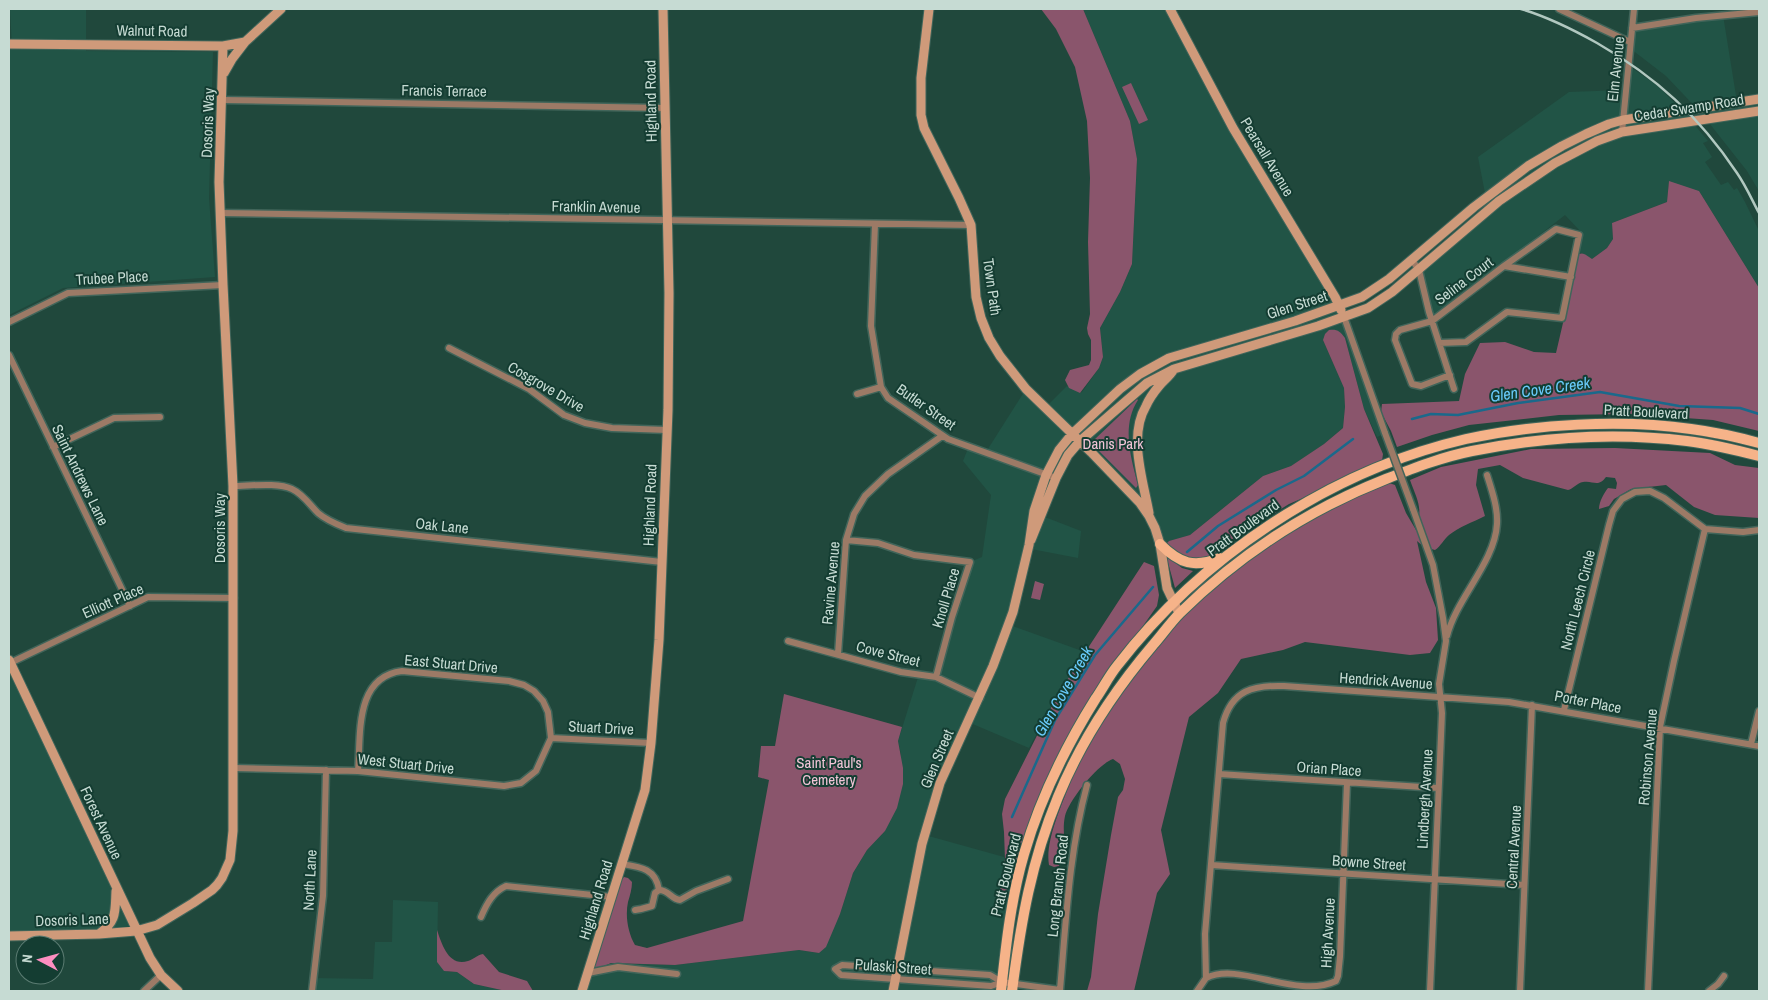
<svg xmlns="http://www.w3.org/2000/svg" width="1768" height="1000" font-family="'Archivo Narrow',sans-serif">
	<rect width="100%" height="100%" fill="#20483c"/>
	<path fill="#215446" d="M10,9H86V51L213,52L209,198L215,277L63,288L9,315V49L12,48Z
		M1083,9H1170L1233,128L1343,310L1386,433L1377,437L1364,409L1345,338L1323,340L1344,388L1345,407L1343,428L1324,444L1291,466L1263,476L1190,535L1160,544L1153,522L1072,434L1059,450L1032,512L1081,531L1078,558L1026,548L1007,624L1085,652L1058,694L1029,748L968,722L925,835L1004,857L1005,859L1000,889L1002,893L1012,883L1017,906L1007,991H582L588,973L611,963L675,965L799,950L819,953L840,914L853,873L867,850L885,831L901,754L898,741L919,674L936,677L970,562L982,557L991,495L963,461L969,446L986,452L1026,389L1045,408L1067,386L1080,393L1082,392L1099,368L1103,357L1100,328L1120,292L1132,264L1137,160L1130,121Z
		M1723,15L1738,108L1759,105V191L1747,171L1702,114L1666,76L1631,49L1634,31Z
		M1626,64L1658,86L1687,116L1708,141L1703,143L1712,157L1705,162L1721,185L1728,182L1734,190L1737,188L1745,202L1759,231V288L1699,191L1669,182L1667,202L1612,223L1613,239L1607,248L1591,260L1581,253L1579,254L1582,233L1565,215L1433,318L1418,264L1453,233L1491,202L1485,193L1478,157L1569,92L1623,90Z
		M9,663L136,931L9,934Z
		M393,900L438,902L437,962L448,972H457L474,984L506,991H312L314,978L373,979L375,942H392Z"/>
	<path fill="#8a556c" d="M1041,9H1083L1130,121L1137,159L1132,264L1120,292L1100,328L1103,357L1099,368L1080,393L1069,388L1065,380L1070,370L1089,365L1091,360V340L1088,334L1087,328L1090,314L1088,242L1090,178L1087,121L1075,67L1056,29Z
		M1131,83L1148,120L1139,124L1122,87Z
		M1669,181L1699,191L1759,288V431L1713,420L1630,414L1559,415L1469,425L1432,435L1397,447L1391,431L1381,412L1382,404L1459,401L1465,374L1480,343L1505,342L1534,352L1556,353L1579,254C1584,252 1587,256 1592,259L1607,248L1613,239L1612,223L1667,202Z
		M1329,330C1337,329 1340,331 1345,338L1364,409L1383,454L1382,461L1377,466L1289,504L1226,543L1210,556L1197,561L1185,558L1168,546L1167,543L1169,541L1190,535L1263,476L1291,466L1324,444L1343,428L1345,407L1344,388L1323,340L1325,334Z
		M1137,399L1138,400C1121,426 1131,458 1138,485L1136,488L1093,445L1094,440Z
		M1615,448L1710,453L1735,465L1759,468V518L1715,515L1694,507L1666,485L1631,489L1614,499L1609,506L1599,509C1599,502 1604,493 1608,488L1616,489L1617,483L1615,478L1606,477C1598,488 1593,480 1583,482C1577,483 1573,489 1568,490L1523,478L1500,465L1478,469L1476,485L1485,516C1473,522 1459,527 1449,535C1443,540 1441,546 1435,550L1424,547L1417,541L1426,582L1436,608L1438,640L1430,653L1410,655L1305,642L1283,650L1241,659L1218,693L1189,717L1161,830L1170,874L1157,893L1134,991H1087L1091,977L1098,914L1111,835L1118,797L1123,790L1125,779L1120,764L1113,759C1098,764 1069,800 1065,816C1061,835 1069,845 1059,866L1054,867L1049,865C1045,843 1060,809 1068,788C1093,725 1133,667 1180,618C1196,602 1214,588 1232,573C1255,554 1280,536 1306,521C1330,508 1354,498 1378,486L1389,483L1395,485L1406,513L1416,530C1423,507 1418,502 1410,480L1441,467L1531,449Z
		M1169,558L1182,568L1193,571L1175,588L1167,559Z
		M1144,562L1154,566L1159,595L1157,606L1115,666L1059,764L1012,883L1007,890L1002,893L1000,890L1001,878L1005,859L1004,832L1002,814L1005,799L1058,694Z
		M1035,581L1044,584L1040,600L1031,598Z
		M784,694L902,727L898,741L903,768V784L897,808L885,831L867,850L853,873L840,914L826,947L819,953L799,950L675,965L611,963L588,973L620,881L624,877L628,878L632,882C632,889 630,895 628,902C625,916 628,933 635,945L647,948L743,921L769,780L758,777L761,746H775Z
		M437,930C442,945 449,967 468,961C474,959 477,955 483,954L499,972L527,981L533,991H506L474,984L457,972L444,971L437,962Z"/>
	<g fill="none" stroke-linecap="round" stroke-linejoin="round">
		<path stroke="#1a698b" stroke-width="2.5" d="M1412,419L1431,414L1458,415L1518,403L1600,392L1679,406L1740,408L1759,414
			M1187,552L1218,526L1276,490L1304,476L1353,439
			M1012,817L1055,720L1095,655L1153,587"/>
		<g stroke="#41655a" stroke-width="9">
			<path id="street" d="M1559,9L1630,42
				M1632,28L1696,18L1759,12
				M222,100L664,108
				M1622,132L1634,9
				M220,213L971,225
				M875,224L871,326L881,387L888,398L948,439L1056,478
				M1412,260L1419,270L1429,312L1454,389
				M1344,317L1385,433
				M9,322L68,293L223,285
				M1439,343L1466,342L1507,312L1562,318L1579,235L1556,229L1504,266
				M449,348L529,389L564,415L585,423L612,428L667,430
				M9,355L130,606
				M1450,375L1421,386L1412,384L1395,340L1396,334L1400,330L1432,321L1504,266L1571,277
				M857,394L881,387
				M53,447L114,418L160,417
				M233,486C249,486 278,482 292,489C303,494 310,505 318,513C326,520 336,524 346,528L662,562
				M1413,509L1433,565L1443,618L1446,641L1439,684L1442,713L1430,991
				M846,540L878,543L914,555L970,562L952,617L936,677
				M1447,636C1456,599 1495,562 1497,524C1498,508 1492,491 1487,475
				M788,641L901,672L936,677L980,698
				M838,654L846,540L854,514L865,496L888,474L942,436
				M10,663L148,597L234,598
				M1564,710L1609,525L1613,511L1622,499L1635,492L1650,491L1664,498L1705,529L1743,532L1759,530
				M551,738L651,743
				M1751,744L1759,711
				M234,768L358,771L504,786L521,783L536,771L551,738L548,712L543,701L534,691L524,685L509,681L402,671C354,677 361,735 358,771
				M1219,774L1438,788
				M622,864C641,867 656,869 659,890
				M1211,865L1524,885
				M659,890C669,890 671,899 680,900L696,891L728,879
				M635,910L641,909L652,906L655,893L659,890
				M481,917C487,903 493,892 506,886L612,897
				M588,973L618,967L677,974
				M1206,978C1240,961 1296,1000 1336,981L1338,976L1340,957L1347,783
				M1002,982L991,986L841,975L835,969L842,965L990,975L1002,982L1060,990C1066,921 1069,852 1087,785
				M144,991L161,975
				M312,991L323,896L326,770
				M1197,991L1206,978L1205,934L1223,723C1232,690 1253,685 1284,686L1509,702L1759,746
				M1520,991L1532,705
				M1648,991L1660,727L1674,661L1705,529
				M1709,991L1718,984L1724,976"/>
		</g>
		<g stroke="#41655a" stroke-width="11">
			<path id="secondary" d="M929,9L921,78V115L924,128L959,198L971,225L976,297L981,318L989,338L1000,356L1026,389L1091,452L1140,503L1149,516L1155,528L1160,544L1167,588L1177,609
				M1170,9L1233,128L1335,297L1341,310
				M9,44L223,46L245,42L281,9
				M224,73L232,59L245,42
				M1149,513C1143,480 1128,436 1146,406C1149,399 1154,392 1159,386C1164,380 1170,376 1174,369
				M1031,540L1056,478L1068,455L1080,441L1147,383L1174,369L1318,326L1368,308L1392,292L1499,201L1555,163L1597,141L1622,132L1759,111
				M9,660L150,958L161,975L178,991
				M99,934C117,921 115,912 116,891
				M9,936L99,934L136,931L157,925L193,903L212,890L217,885L222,878L230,860L233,831V486L223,285L219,182L223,46
				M582,991L645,790L651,743L659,640L668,410L669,293L663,9
				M893,991L922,844L940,783L993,666L1013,612L1029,545L1034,511L1046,475L1059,450L1072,434L1120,389L1140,374L1169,358L1295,321L1362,297L1389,279L1474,207L1528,166L1562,146L1586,134L1609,124L1623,120L1759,99"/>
		</g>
		<g stroke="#41655a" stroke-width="12">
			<path id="primary" d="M1160,544C1180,564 1194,568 1220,558
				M1001,991C1006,945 1011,898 1024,854C1040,799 1066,746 1096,698C1103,688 1109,676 1117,666C1201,557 1331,470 1466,439C1534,424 1622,419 1691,429C1714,432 1737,437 1759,443
				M1012,991C1021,922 1031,862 1058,797C1081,741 1114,691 1153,645C1162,635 1170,623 1180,613C1239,555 1310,509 1386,479C1414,468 1442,457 1472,451C1542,437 1616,432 1687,441C1711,444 1736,450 1759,456"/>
		</g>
		<use href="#street" stroke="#9c7a66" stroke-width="6"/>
		<use href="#secondary" stroke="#cf9a7a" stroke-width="9"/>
		<use href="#primary" stroke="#f6b389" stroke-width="10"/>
		<path stroke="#b1c8c0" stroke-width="2.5" d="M1521,9C1548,17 1572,29 1597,43C1656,77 1699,116 1737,173C1746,186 1752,200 1759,213"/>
		<g stroke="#41655a" stroke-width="9" stroke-linecap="butt">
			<path id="street-bridge" d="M1385,433L1413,509"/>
		</g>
		<use href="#street-bridge" stroke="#9c7a66" stroke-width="6"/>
	</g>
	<g text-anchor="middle" stroke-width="4" stroke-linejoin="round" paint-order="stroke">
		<g font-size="15" fill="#c6dbd3" stroke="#143d32">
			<text transform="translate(152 31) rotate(1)" y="5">Walnut Road</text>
			<text transform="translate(1616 69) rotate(-84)" y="5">Elm Avenue</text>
			<text transform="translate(444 91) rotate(1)" y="5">Francis Terrace</text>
			<text transform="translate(651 101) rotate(-91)" y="5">Highland Road</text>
			<text transform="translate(1689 108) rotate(-9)" y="5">Cedar Swamp Road</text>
			<text transform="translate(208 123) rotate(-88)" y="5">Dosoris Way</text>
			<text transform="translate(1267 157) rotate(59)" y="5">Pearsall Avenue</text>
			<text transform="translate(596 207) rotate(1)" y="5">Franklin Avenue</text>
			<text transform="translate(112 278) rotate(-3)" y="5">Trubee Place</text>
			<text transform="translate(1464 281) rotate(-37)" y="5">Selina Court</text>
			<text transform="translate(992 287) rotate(82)" y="5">Town Path</text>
			<text transform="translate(1297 305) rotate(-18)" y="5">Glen Street</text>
			<text transform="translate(546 387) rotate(30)" y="5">Cosgrove Drive</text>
			<text transform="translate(926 407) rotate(35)" y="5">Butler Street</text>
			<text transform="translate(1646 412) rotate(3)" y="5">Pratt Boulevard</text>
			<text transform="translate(80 475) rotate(64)" y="5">Saint Andrews Lane</text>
			<text transform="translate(650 505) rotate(-88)" y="5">Highland Road</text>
			<text transform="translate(442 526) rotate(6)" y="5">Oak Lane</text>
			<text transform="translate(220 528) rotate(-90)" y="5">Dosoris Way</text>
			<text transform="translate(1243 528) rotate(-36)" y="5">Pratt Boulevard</text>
			<text transform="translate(831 583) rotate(-85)" y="5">Ravine Avenue</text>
			<text transform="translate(946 598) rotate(-73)" y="5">Knoll Place</text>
			<text transform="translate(1578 600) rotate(-76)" y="5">North Leech Circle</text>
			<text transform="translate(113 601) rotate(-24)" y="5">Elliott Place</text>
			<text transform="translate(888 654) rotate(14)" y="5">Cove Street</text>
			<text transform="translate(451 664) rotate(5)" y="5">East Stuart Drive</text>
			<text transform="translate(1386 681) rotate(4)" y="5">Hendrick Avenue</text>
			<text transform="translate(1588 702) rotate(11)" y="5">Porter Place</text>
			<text transform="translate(601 728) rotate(3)" y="5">Stuart Drive</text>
			<text transform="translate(1648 757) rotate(-85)" y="5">Robinson Avenue</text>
			<text transform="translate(937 759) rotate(-67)" y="5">Glen Street</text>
			<text transform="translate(406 764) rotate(6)" y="5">West Stuart Drive</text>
			<text transform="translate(1329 769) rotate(4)" y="5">Orian Place</text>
			<text transform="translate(1425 799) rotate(-87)" y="5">Lindbergh Avenue</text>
			<text transform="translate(101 823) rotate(65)" y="5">Forest Avenue</text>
			<text transform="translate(1514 847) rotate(-87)" y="5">Central Avenue</text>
			<text transform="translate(1369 863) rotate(4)" y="5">Bowne Street</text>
			<text transform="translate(1006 875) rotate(-76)" y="5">Pratt Boulevard</text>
			<text transform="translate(310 880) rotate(-87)" y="5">North Lane</text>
			<text transform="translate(1058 886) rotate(-84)" y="5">Long Branch Road</text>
			<text transform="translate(596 900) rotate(-73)" y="5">Highland Road</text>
			<text transform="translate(72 920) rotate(-2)" y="5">Dosoris Lane</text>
			<text transform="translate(1328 933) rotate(-87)" y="5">High Avenue</text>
			<text transform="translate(893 967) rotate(4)" y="5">Pulaski Street</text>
		</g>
		<g font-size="15" fill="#f3c5d8" stroke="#143d32">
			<text x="1113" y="449">Danis Park</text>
			<text x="829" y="768">Saint Paul's<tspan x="829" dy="17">Cemetery</tspan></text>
		</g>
		<g font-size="16" font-style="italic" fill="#69cbfb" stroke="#143d32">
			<text transform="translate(1540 389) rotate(-8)" y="6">Glen Cove Creek</text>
			<text transform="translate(1063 691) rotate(-60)" y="6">Glen Cove Creek</text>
		</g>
	</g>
	<rect width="1768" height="1000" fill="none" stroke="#c6dbd3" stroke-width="20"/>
	<g transform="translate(40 960) rotate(276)"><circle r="24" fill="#143d32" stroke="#5b7c72"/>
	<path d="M0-4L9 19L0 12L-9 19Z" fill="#fd8ec0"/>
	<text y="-8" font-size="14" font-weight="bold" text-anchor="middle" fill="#c6dbd3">N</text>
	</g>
</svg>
